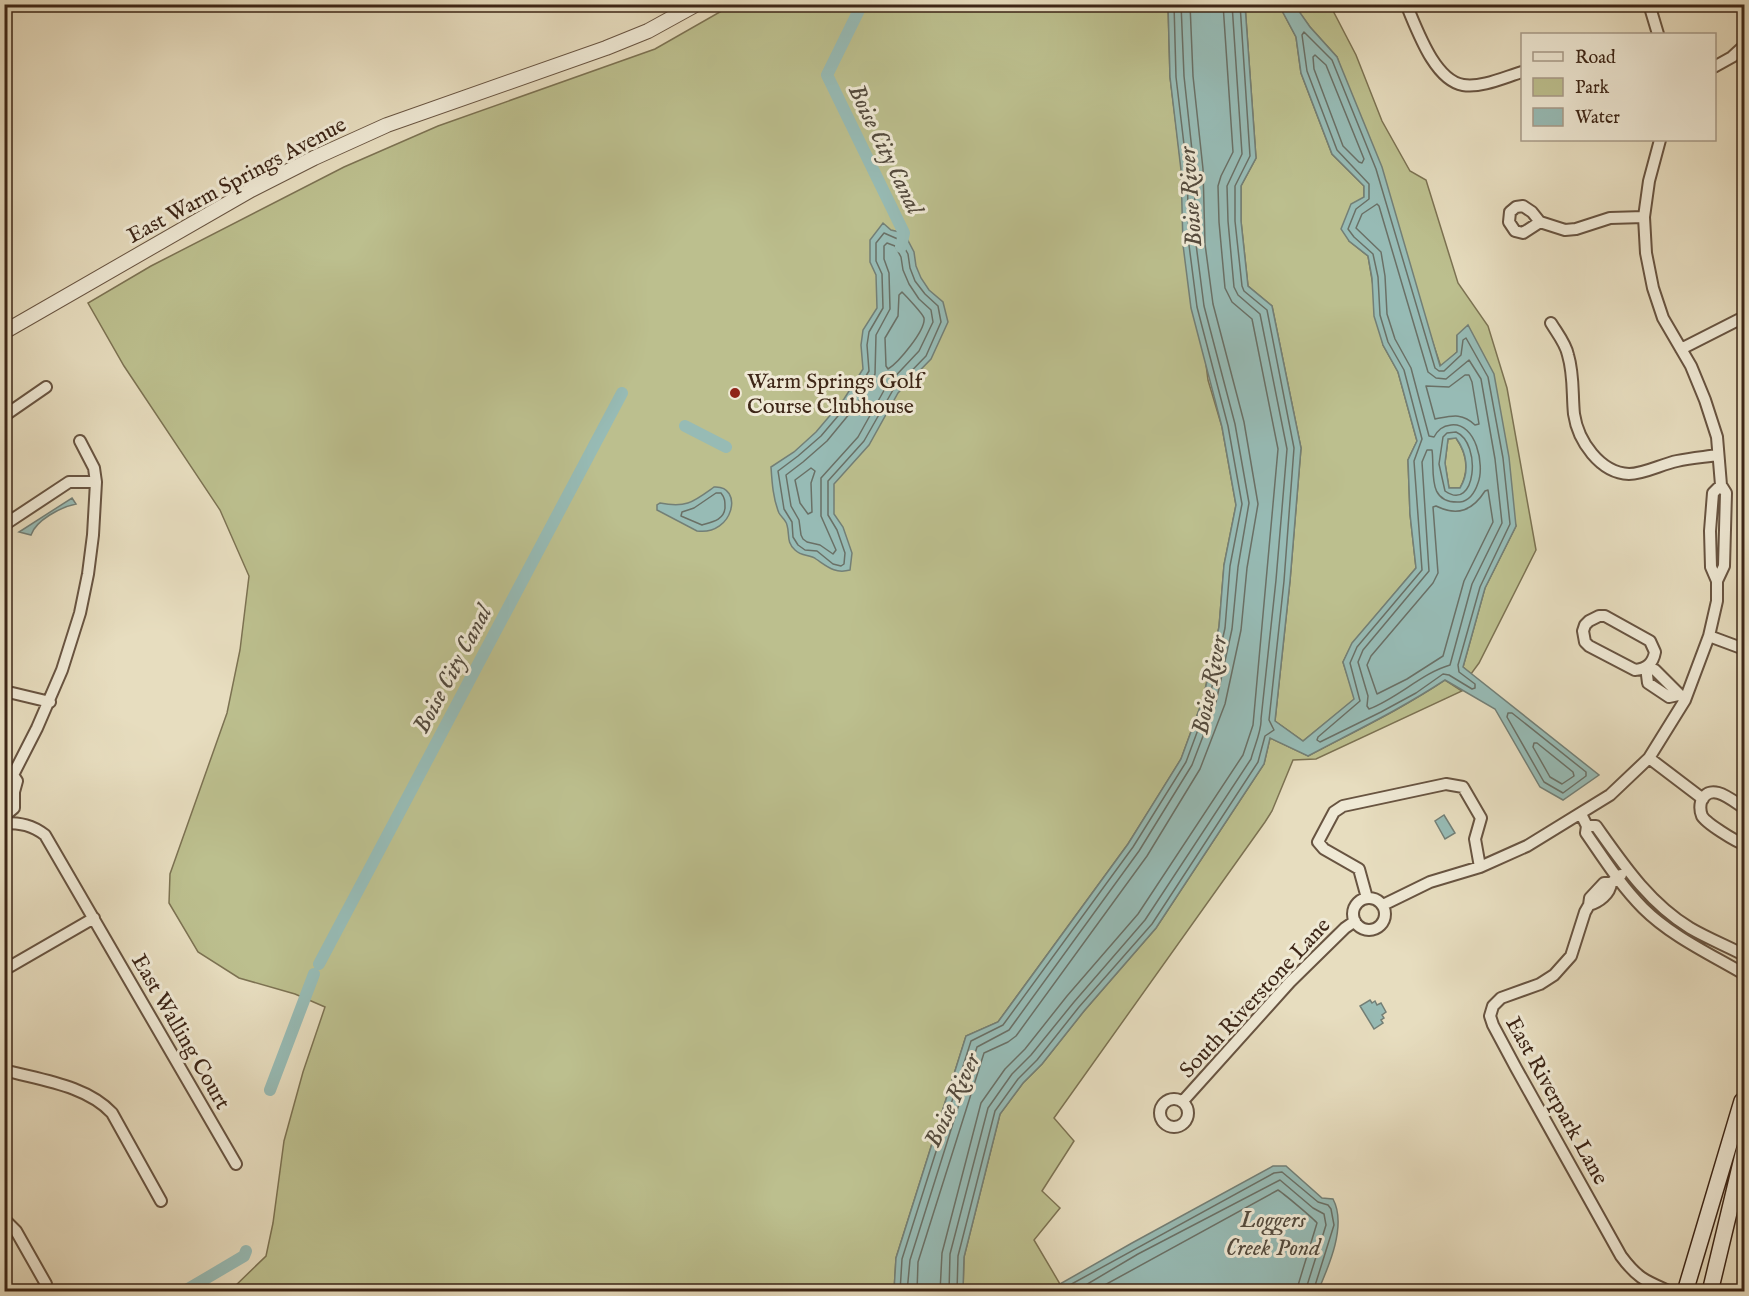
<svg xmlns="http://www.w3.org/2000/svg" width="1749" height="1296" font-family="'IM FELL English',serif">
	<rect width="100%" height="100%" fill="#e7ddbf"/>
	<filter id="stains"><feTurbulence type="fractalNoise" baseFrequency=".00333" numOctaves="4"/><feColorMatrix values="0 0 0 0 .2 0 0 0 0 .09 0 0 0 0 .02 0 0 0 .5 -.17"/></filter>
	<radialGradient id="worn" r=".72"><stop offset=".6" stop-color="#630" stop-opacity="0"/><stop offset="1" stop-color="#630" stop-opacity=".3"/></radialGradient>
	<path fill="#bcbf8e" stroke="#7c7252" stroke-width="1.5" d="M732,5H1168L1170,77L1208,380L1222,427L1236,505L1224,565L1219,627L1203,699L1181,759L1150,809L1128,844L998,1022L966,1036L896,1258L894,1291H230L266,1256L273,1223L284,1141L303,1072L325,1007L295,994L239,978L198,952L169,903L170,874L227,713L240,650L249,576L220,510L124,366L88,303L151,266L344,167L438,126L655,49Z
		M1245,5H1279L1296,37L1301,73L1332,154L1364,186V197L1349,241L1368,256L1383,345L1398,372L1417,441L1408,460L1410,514L1416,568L1352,644L1343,662L1355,699L1303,741L1275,721L1290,581L1301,448L1272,306L1248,286L1241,221V186L1256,158Z
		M1294,5H1330L1356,55L1382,121L1410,171L1426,180L1458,283L1488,326L1507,388L1536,550L1479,663L1471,674L1463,667L1485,588L1516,526L1457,335V352L1441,367L1337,57L1310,27Z
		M1456,438C1467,454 1470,470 1460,488H1449L1445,463L1448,439Z
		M1445,680L1462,691L1316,759L1293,760L1272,811L1265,822L1054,1118L1074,1141L1042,1191L1060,1208L1034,1240L1060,1284L1042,1291L963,1292L964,1257L1000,1114L1023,1083L1042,1064L1084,1011L1156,928L1264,764L1270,738L1308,756C1355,731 1402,709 1445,680Z"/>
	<path fill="#97bbb5" stroke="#737f76" stroke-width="1.5" fill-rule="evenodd" d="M1168,5H1245L1256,158L1241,186V221L1248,286L1272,306L1301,448L1290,581L1275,721L1303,741L1354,699L1343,662L1352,643L1416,568L1410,514L1408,460L1417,441L1398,372L1383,345L1374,316L1372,278L1368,256L1349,241L1341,229L1351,204L1364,197V186L1332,154L1301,73L1296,37L1279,5L1294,4L1310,27L1337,57L1382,167L1440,366L1457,352V335L1468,325L1494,374L1509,457L1516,526L1485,588L1463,667L1599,775L1563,800L1540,787L1495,709L1445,680C1401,709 1355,731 1308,756L1270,738L1264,764L1156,928L1084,1011L1042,1064L1023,1083L1000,1114L964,1257L963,1291H894L896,1258L966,1036L998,1022L1128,844L1181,759L1203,699L1219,627L1224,565L1236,505L1222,427L1191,308L1183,245L1181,170L1170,77ZM1456,438C1467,453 1470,472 1460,488H1449L1445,463L1448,439Z
		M883,223L891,230L904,233L914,252L916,266L921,278L929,290L943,302L948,322L931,359L898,393L869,445L834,484V514L843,527L852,553L850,570C835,574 828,567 816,559C810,554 802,557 795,550C786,542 790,535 787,525C786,520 781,517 779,513C773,499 772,482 771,467L794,452L816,432L844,399L863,369L861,345L863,330L877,308L876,275L870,262V240Z
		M714,487C744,485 734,536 697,531L657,510V505L660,503C687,508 693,502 714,487Z
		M72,498L76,504C61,507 36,520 31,535L19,532Z
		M1444,815L1455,833L1445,839L1435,821Z
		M1370,1000L1372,1003L1375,1001L1377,1005L1381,1003L1386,1012L1382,1015L1384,1018L1381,1020L1383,1023L1374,1029L1360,1006Z
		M1273,1166H1286L1322,1198L1333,1199C1347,1225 1329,1266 1318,1291H1042L1060,1284L1132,1243Z"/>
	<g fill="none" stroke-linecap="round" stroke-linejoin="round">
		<path stroke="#6a7066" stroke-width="1.5" d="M1304,32L1332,60L1376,169L1435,368L1439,371H1444L1461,355L1463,340L1466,338L1488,377L1503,458L1510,524L1480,587L1458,665L1459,672L1475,684V688L1472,689L1449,675L1443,674L1416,693L1381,712L1320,742L1317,740L1318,737L1360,701L1350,663L1357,647L1422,570L1414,461L1422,439L1404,370L1388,342L1380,315L1378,277L1373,254L1354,237L1348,229L1356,209L1369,199V184L1337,150L1307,71L1302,35Z
			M1315,55L1326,65L1364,159L1362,163L1359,162L1343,146L1314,69L1313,57Z
			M1377,204L1379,206L1428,372L1436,378L1446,379L1469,360L1481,379L1495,459L1502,523L1472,584L1450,665C1422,673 1398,698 1369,709L1367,706L1368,696L1358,662L1363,650L1429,571L1422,462L1427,450H1432C1435,471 1426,504 1460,502C1469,501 1475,492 1478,483C1485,465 1476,422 1451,425C1442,426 1438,430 1434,437L1429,436L1411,368L1395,339L1387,314L1385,276L1381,252L1356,228L1362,214Z
			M884,233L900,240L908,254L910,268L915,281L925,294L938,306L941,322L926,356L893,390L864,441L828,481V515L837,530L845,553L844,564L841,566L833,564L817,551L805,550L798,545L793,537L792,522L784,509L778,471L798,456L821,436L849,403L869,371L867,345L869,332L883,308L882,274L876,261V243Z
			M887,243L895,246L901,257L903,270L909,284L919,299L931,310L933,322L919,351L887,385L858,437L821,478V516L836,550L833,554L820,545L807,542L803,539L801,535L799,520L791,506L786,475L803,462L827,441L855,407L875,374L876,335L890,309L889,273L884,259V246Z
			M902,292C906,296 923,314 924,318C926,330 898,363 888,369L886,366L885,338L898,316L899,295Z
			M1465,375H1469L1472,382L1479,424L1475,425C1462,412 1451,416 1435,419L1426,386L1449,387Z
			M1456,432C1482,443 1476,513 1445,491L1439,464L1443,437L1447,433Z
			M811,468L815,471L811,483L812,512L808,514L800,503L795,480Z
			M1488,490L1493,522L1464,581L1443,656L1407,679L1377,694L1367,665L1371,656L1433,583L1438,573L1433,507L1436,506C1458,517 1473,510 1485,491Z
			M716,493H721C725,498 725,501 725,508C724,520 712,522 702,525L681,516L682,512L694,508Z
			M1508,713H1512L1586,772V776L1563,793L1544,782L1507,717Z
			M1534,743H1537L1573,772L1574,776L1562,784L1550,777L1533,747Z
			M900,1292L902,1259L971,1041L1003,1025L1133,847L1186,762L1209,700L1225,628L1230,566L1242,504L1228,426L1197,307L1189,245L1187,170L1176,77L1174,4
			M907,1292L910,1260L977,1047L1009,1030L1139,851L1192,765L1216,702L1232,629L1238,567L1249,503L1235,424L1204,306L1196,244L1194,169L1184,76L1181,4
			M917,1292L918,1262L984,1053L1008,1042L1016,1036L1147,856L1200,769L1225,704L1241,630L1247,568L1258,504L1244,422L1213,304L1205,244L1203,169L1193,76L1190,4
			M940,1292L942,1253L981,1103L1005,1069L1025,1049L1067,996L1138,914L1243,755L1253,725L1278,449L1252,319L1232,302L1225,288L1219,222L1218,186L1221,176L1233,152L1223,4
			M949,1292L950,1254L988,1108L1012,1074L1031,1055L1074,1002L1145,920L1251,759C1254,747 1262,730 1261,719L1276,580L1287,449L1260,314L1238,295L1234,287L1228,221L1227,186L1242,154L1232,4
			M957,1292L958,1256L995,1111L1018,1079L1037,1060L1079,1007L1152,924L1258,762L1265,736L1274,730L1269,720L1284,581L1294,448L1267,310L1244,291L1242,286L1235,221V186L1250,156L1240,4
			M1057,1292L1274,1173L1282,1172L1318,1202L1328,1205L1331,1209L1334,1225L1313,1292
			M1074,1292L1138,1254L1280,1180L1313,1208L1324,1214L1326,1225L1305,1292
			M1092,1292L1278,1190C1283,1193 1314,1219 1317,1223L1296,1292"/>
		<path stroke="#97bbb5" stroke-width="12" d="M862,4L827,75L904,233L901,247
			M685,426L726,447
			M319,964L622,393
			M270,1090L314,974
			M183,1292L244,1256L246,1251"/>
		<g stroke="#685441" stroke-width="14">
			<path id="minor" d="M1406,4C1417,29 1434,80 1463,85C1482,88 1505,77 1522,72
				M1649,4L1658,34
				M1714,67L1732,57L1744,46
				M1660,140L1649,181L1644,217L1646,253L1653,288L1663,318L1691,366L1705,400L1717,437L1721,485
				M1540,222L1523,233L1515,231L1509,222L1510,212L1516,207L1523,206L1532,212L1540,222L1565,230L1576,229L1610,218L1644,217
				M1744,249V279
				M1551,323C1557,333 1566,344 1568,355C1574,375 1572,394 1574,414C1578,441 1600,473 1629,474C1644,474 1662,464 1677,461C1691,458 1705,457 1718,455
				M1681,349L1744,317
				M4,416L46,387
				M4,525L69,482H96
				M1599,616H1605L1650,641L1655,652C1653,663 1647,669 1635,670L1589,646L1585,642L1583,631L1585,625L1589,621Z
				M1709,636L1744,649
				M4,691L50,702
				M1678,695L1669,697L1648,683L1646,667L1655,670L1685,700
				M1649,758L1703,799
				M4,779L13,775L37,728L62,670L80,613L88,574L93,535L96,482L94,468L80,441
				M1744,808C1733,801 1710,780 1701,802C1700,806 1700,811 1702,816C1706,823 1736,842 1744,844
				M4,810L8,813L14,808V792L17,781L13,775
				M1581,814L1587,826L1586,833C1604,859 1621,886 1643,908C1671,936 1710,954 1744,974
				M4,823C21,823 32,825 45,835L236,1164
				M1587,826H1596C1623,864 1649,903 1690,928C1707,938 1727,946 1744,955
				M1611,883H1604L1590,898L1589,905C1599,902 1610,894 1611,883L1621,875
				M1353 914a16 16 0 1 1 32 0a16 16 0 1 1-32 0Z
				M1367,898L1359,869L1324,849L1318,842L1334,812L1343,806L1446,784L1463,787L1481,818L1475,839L1480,867
				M1383,905L1430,882L1480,867L1527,846L1610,795L1649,758L1685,700L1709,636L1717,601V581L1724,566L1726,493L1721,485L1713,493L1710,531L1711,567L1717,581
				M1589,905L1585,912L1571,956L1554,975L1540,984L1501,998L1493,1006L1490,1016L1493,1025L1516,1068L1621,1256C1638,1279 1646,1281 1671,1292
				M4,970L94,918
				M4,1070C40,1080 86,1085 112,1113L161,1201
				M1160 1113a14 14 0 1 1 28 0a14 14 0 1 1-28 0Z
				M1183,1101L1290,982L1345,928L1355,921
				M4,1219L16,1231L46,1284"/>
		</g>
		<g stroke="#685441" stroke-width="16">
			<path id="tertiary" d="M4,332L251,190L314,158L387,125L606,48L648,31L697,4"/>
		</g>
		<g stroke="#3d2617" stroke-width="18">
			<path id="secondary" d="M1685,1292L1742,1101L1744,1099
				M1710,1292L1744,1150"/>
		</g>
		<use href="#minor" stroke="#efe9d5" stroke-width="10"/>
		<use href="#tertiary" stroke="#efe9d5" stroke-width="14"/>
		<use href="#secondary" stroke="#efe9d5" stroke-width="15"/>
	</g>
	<circle fill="#8f2418" stroke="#efe9d5" stroke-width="2" cx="735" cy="393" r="6"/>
	<g text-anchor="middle" stroke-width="6" stroke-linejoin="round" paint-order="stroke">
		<g font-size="22" fill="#3d2617" stroke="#efe9d5">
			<text transform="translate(236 179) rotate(-28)" y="8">East Warm Springs Avenue</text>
			<text transform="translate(1254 997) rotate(-47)" y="8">South Riverstone Lane</text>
			<text transform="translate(182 1031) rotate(60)" y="8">East Walling Court</text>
			<text transform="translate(1558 1100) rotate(61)" y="8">East Riverpark Lane</text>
		</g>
		<g font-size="22" fill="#3d2617" stroke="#efe9d5" text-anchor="start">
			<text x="747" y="388">Warm Springs Golf<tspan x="747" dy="25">Course Clubhouse</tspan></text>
		</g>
		<g font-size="24" font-style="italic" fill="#544b3e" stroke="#efe9d5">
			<text transform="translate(886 149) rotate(64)" y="8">Boise City Canal</text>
			<text transform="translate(1190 197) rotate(-94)" y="8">Boise River</text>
			<text transform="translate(452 669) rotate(-62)" y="8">Boise City Canal</text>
			<text transform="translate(1209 685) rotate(-79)" y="8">Boise River</text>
			<text transform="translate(952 1100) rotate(-65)" y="8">Boise River</text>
			<text x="1273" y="1227">Loggers<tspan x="1273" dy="28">Creek Pond</tspan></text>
		</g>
	</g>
	<rect width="1749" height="1296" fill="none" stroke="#e7ddbf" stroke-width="24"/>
	<rect x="6" y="6" width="1737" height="1284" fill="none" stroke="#3d2617" stroke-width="3"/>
	<rect x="12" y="12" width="1725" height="1272" fill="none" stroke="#3d2617" stroke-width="1.5"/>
	<rect x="1521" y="33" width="195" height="108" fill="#efe9d5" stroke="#a89b89" stroke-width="1.5"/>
	<rect x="1533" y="52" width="30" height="9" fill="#efe9d5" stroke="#a89b89" stroke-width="1.5"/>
	<text x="1575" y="63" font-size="18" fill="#3d2617">Road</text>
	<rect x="1533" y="78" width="30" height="18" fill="#bcbf8e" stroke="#a89b89" stroke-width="1.5"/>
	<text x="1575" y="93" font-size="18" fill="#3d2617">Park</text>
	<rect x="1533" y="108" width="30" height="18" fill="#97bbb5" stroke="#a89b89" stroke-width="1.5"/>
	<text x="1575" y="123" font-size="18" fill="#3d2617">Water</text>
	<rect width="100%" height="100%" filter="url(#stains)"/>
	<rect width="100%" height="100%" fill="url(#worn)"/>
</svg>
